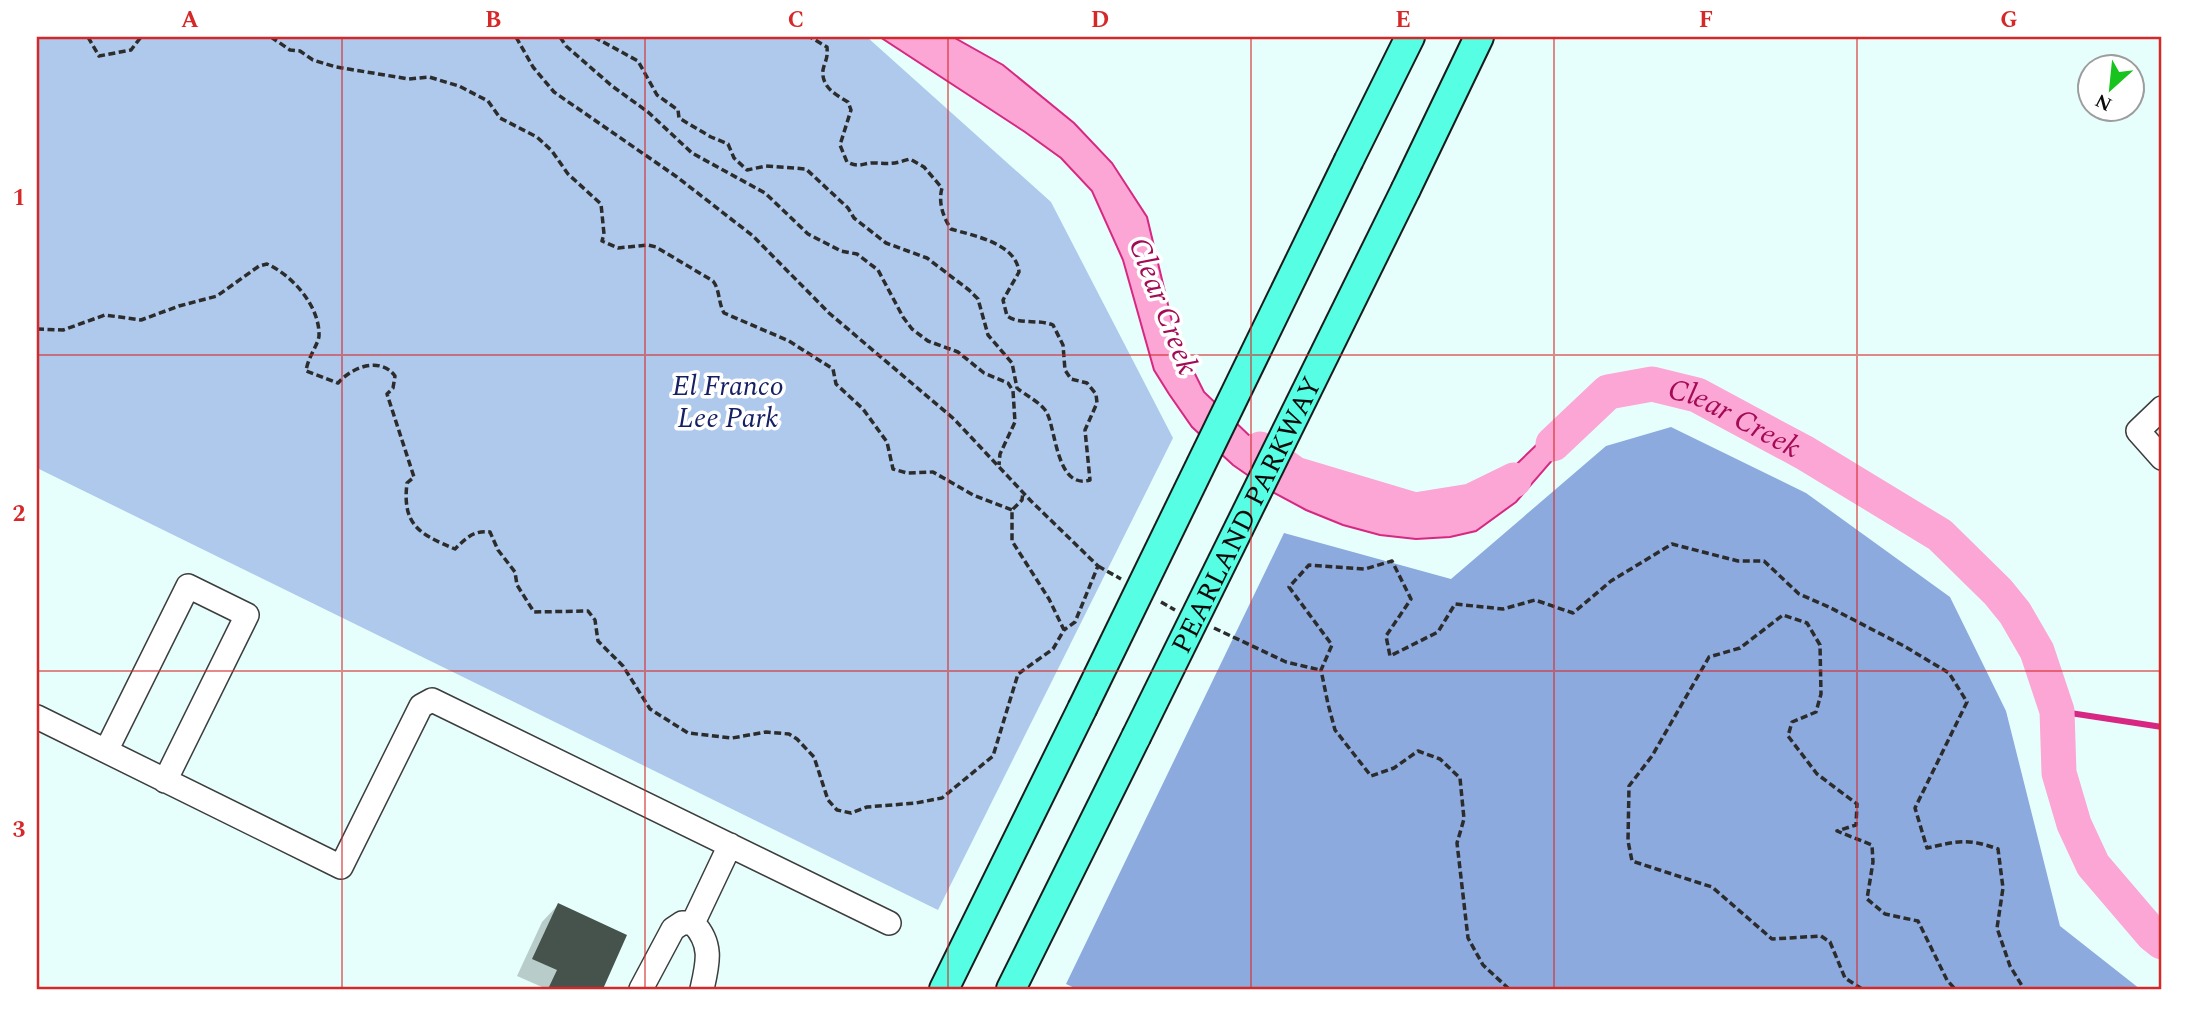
<svg xmlns="http://www.w3.org/2000/svg" width="2199" height="1026" font-family="Spectral,serif">
	<rect width="100%" height="100%" fill="#e6fffc"/>
	<path fill="#aec9ec" d="M37,37H867L1051,202L1173,438L938,910L37,468Z"/>
	<path fill="#8caade" d="M1671,427L1806,493L1950,597L2006,711L2060,926L2140,989H1077L1066,984L1284,533L1451,579L1606,446Z"/>
	<path fill="#fba6d5" stroke="#d82783" stroke-width="2" d="M880,37H953L1003,65L1074,123L1112,163L1147,217L1175,334L1204,392L1255,441L1310,483L1343,501L1388,513L1419,518L1457,511L1499,481L1550,432L1584,405L1587,420L1516,502L1476,531L1450,537L1416,539L1380,535L1343,525L1306,510L1269,490L1233,465L1192,427L1169,394L1154,370L1123,260L1092,191L1061,158L1025,132Z"/>
	<path fill="#0003" d="M558,905L625,936L601,989H541L542,987L517,976L542,922Z"/>
	<g fill="none" stroke-linecap="round" stroke-linejoin="round">
		<path stroke="#d82783" stroke-width="6" d="M2057,711L2162,727"/>
		<g stroke="#fba6d5" stroke-width="35">
			<path id="s1" d="M1553,444L1608,392L1652,384L1697,395L1805,453L1940,535L1998,592L2015,613L2037,651L2057,711L2059,773L2074,824L2093,865L2152,934L2162,942"/>
			<path d="M1260,449L1295,474L1415,510L1471,501L1514,480"/>
		</g>
	</g>
	<path fill="#45534c" d="M558,903L627,935L603,989H548L557,970L532,959Z"/>
	<g fill="none" stroke-linecap="round" stroke-linejoin="round">
		<g stroke="#3d3d3d" stroke-width="26">
			<path id="minor" d="M2162,408L2138,431L2162,458
				M37,717L341,867L421,706L432,700L889,923
				M106,751L188,586L247,615L165,781
				M693,923L730,845
				M641,989L673,929L682,923H693C713,944 708,963 702,989"/>
		</g>
		<g stroke="#1b1b1b" stroke-width="32">
			<path id="major" d="M1349,160L1410,37
				M1406,189L1479,37
				M944,989L1082,709
				M1011,989L1136,737"/>
		</g>
		<path stroke="#2c2c2c" stroke-width="3.5" stroke-dasharray="7 3.5" stroke-linecap="butt" d="M88,37L99,56L131,50L141,37
			M271,37L290,50L300,51L313,60L336,67L409,79L429,77L459,86L488,101L500,118L537,137L552,151L568,174L601,204L604,234L602,241L618,248L648,245L656,247L713,281C720,290 718,302 724,313L789,341L833,369L836,384L863,409L887,442L893,469L907,473L933,472L973,495L1012,510
			M516,37L533,67L554,92L677,177L753,236L829,313L954,419L1031,501L1098,566L1075,622L1064,630
			M560,37L566,46L612,86L648,112L692,153L765,193L808,234L841,251L857,254L878,270L903,317L912,329L928,341L958,352L984,373L1008,383L1013,391L1015,422L1000,454L999,465
			M594,37L638,61L657,95L678,110L679,118L711,137L728,144L734,158L747,170L766,166L806,169L848,208L854,218L886,243L927,258L969,290L978,299L988,335L1012,363L1017,388C1025,395 1042,403 1047,413C1056,431 1057,490 1090,480L1085,430L1097,403L1096,394L1087,383L1071,379L1065,370L1063,345L1053,325C1038,319 1020,325 1007,316L1003,300L1019,272C1016,243 974,236 951,229C943,217 938,202 942,188L924,167L910,159C893,164 892,164 876,163C863,162 861,169 847,162L840,145L851,110L848,102C836,95 821,87 823,70C825,60 828,60 827,47L810,37
			M37,329L63,330L105,315L141,320L179,306L217,296L259,266L267,264C292,275 320,306 319,336C318,345 308,357 306,371L338,383C352,367 380,356 395,376L393,388L387,394L414,477L407,483C402,525 419,534 455,549C466,538 474,530 490,532L498,550L515,572L517,585L534,612L588,611L595,620L598,641L623,666L650,709L688,733L732,738L766,732L789,734L797,739L814,757L828,800L837,810L851,813L867,807L916,803L942,798L993,756L1018,674L1053,649L1064,630L1049,599L1012,541V510L1022,500L1023,492
			M1098,566L1121,579
			M1161,602L1175,610
			M1214,628L1286,662L1320,670
			M1509,989L1483,965L1468,938L1457,843L1464,819L1460,778L1440,759L1418,751L1394,768L1371,776L1335,730L1328,704L1321,670L1332,645L1289,587L1309,565L1365,569L1392,561L1411,599L1386,636L1390,656L1438,632L1455,604L1503,609L1535,600L1573,613L1611,581L1672,544L1738,561H1764L1799,594L1829,607L1904,646L1949,673L1967,702L1915,808L1927,848C1958,841 1967,838 1998,849L2003,888L1997,928L2010,966L2024,989
			M1862,989L1845,978L1830,942L1821,936L1772,939L1712,887L1632,861L1628,841L1629,786L1652,756L1709,657L1740,648L1783,615L1807,623L1820,645L1821,694L1816,712L1792,722L1788,736L1817,774L1857,804L1856,825L1837,831L1872,845L1873,862L1867,899L1885,914L1918,921L1947,980L1955,989"/>
		<use href="#minor" stroke="#fff" stroke-width="23"/>
		<use href="#major" stroke="#56ffe4" stroke-width="28"/>
		<g stroke="#1b1b1b" stroke-width="32" stroke-linecap="butt">
			<g id="major-bridge">
				<path d="M1082,709L1349,160"/>
				<path id="s2" d="M1136,737L1406,189"/>
			</g>
		</g>
		<use href="#major-bridge" stroke="#56ffe4" stroke-width="28"/>
	</g>
	<path fill="none" stroke="#d62828" stroke-width="2" stroke-opacity="0.55" d="M342,37V989M645,37V989M948,37V989M1251,37V989M1554,37V989M1857,37V989M37,355H2162M37,671H2162"/>
	<g text-anchor="middle" stroke-width="7" stroke-linejoin="round" paint-order="stroke">
		<g font-size="28" font-style="italic" fill="#162065" stroke="#fff">
			<text x="728" y="395">El Franco<tspan x="728" dy="32">Lee Park</tspan></text>
		</g>
		<g font-size="28" fill="#0a0a0a" stroke="#fff">
			<text dy="10" stroke="none"><textPath href="#s2" startOffset="248">PEARLAND PARKWAY</textPath></text>
		</g>
		<g font-size="30" font-style="italic" fill="#a40b55" stroke="#fff">
			<text transform="translate(1164 306) rotate(69)" y="10">Clear Creek</text>
			<text dy="10" stroke="none"><textPath href="#s1" startOffset="210">Clear Creek</textPath></text>
		</g>
	</g>
	<rect width="2199" height="1026" fill="none" stroke="#ffffff" stroke-width="77"/>
	<g transform="translate(2111 88) rotate(207)"><circle r="33" fill="#ffffff" stroke="#9d9d9d" stroke-width="2"/>
	<path d="M0-5L12 26L0 18L-12 26Z" fill="#18c31e"/>
	<text y="-10" font-size="19" font-weight="bold" text-anchor="middle" fill="#0a0a0a">N</text>
	</g>
	<rect x="38" y="38" width="2122" height="950" fill="none" stroke="#d62828" stroke-width="2.5"/>
	<g font-size="23" text-anchor="middle" font-weight="bold" fill="#d62828">
		<text x="190" y="27">A</text>
		<text x="493" y="27">B</text>
		<text x="796" y="27">C</text>
		<text x="1100" y="27">D</text>
		<text x="1403" y="27">E</text>
		<text x="1706" y="27">F</text>
		<text x="2009" y="27">G</text>
		<text x="19" y="205">1</text>
		<text x="19" y="521">2</text>
		<text x="19" y="837">3</text>
	</g>
</svg>
